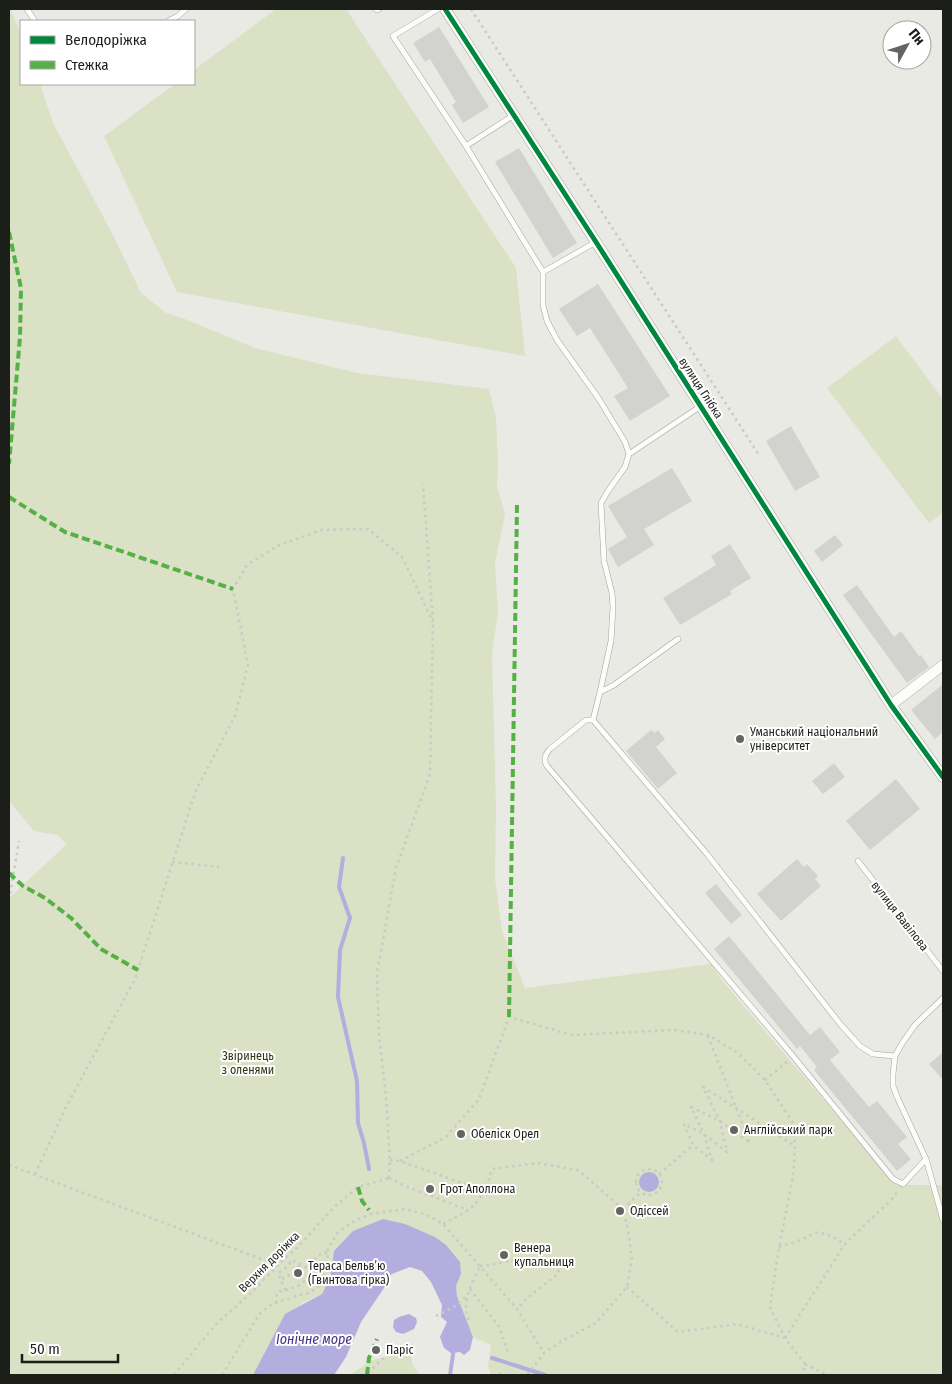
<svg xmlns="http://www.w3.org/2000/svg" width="952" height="1384" font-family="'Fira Sans Condensed',sans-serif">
	<rect width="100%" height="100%" fill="#e9eae4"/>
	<path fill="#dae1c5" d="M276,9H346L516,268L525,356L177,292L104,136L175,84H194V70Z
		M9,10H11L21,35V84H40L53,123L113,235L141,293L166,313L185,319L255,348L357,373L489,389L496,417L498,466L497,487L505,514L495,564L498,611L492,654L496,808L495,879L502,931L525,988L711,964L725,984L896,1185H943V1375H491L488,1366L491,1345L473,1337L457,1296L456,1286L461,1274L435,1237L420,1231L334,1251L330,1278L322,1294L302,1303L277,1330L253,1375H9V898L67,844L57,835L34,831L9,801Z
		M896,336L943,399V513L929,523L827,388Z
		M410,1348L412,1364L420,1375H350L370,1361L393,1355Z"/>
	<path fill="#b4aede" d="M639 1182a10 10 0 1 1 20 0a10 10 0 1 1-20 0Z
		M383,1219L405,1224L435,1237L446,1245L460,1262L461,1274L456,1286L457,1296L473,1337L470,1350L464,1355L460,1352L451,1353L444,1348L440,1337L447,1322L441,1317L442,1305L431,1282L422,1271L410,1267L392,1274L387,1279L386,1285L361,1322L346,1357L334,1375H253L285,1314L322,1294L330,1278L334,1251L353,1231Z
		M409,1314L416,1318L417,1322L414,1329L403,1334L396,1332L393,1327L394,1320L399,1317Z"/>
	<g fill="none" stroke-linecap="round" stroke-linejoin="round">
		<path stroke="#b4aede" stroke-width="4" d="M343,858L339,887L350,918L340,950L338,997L357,1081L358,1123L364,1143L369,1169
			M492,1358L545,1375
			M450,1375L454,1348"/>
	</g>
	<path fill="#d2d3ce" d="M439,27L489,107L463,123L452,105L456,102L430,59L425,62L413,43Z
		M519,148L577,243L553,258L495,162Z
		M598,284L670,396L630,421L614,396L628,388L590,328L577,336L559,309Z
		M791,426L820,477L795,491L766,441Z
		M672,468L692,501L644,529L654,545L618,567L608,549L627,537L608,506Z
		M835,535L843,545L822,562L814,551Z
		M730,544L751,578L730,591L732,594L680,625L663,598L716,565L711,556Z
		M857,585L894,637L901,631L919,656L921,655L929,667L907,683L843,595Z
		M943,684V732L935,739L911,710Z
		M651,730L655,733L658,730L665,739L656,747L677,773L658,789L626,751Z
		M834,763L845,777L823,794L812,781Z
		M896,779L920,809L870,850L846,821Z
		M797,859L804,867L807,864L818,876L815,879L821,886L781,921L757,894Z
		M716,884L742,915L731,924L705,893Z
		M729,936L810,1035L820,1027L840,1052L830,1060L869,1107L877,1101L907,1137L898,1144L911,1159L897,1171L814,1070L817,1067L800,1046L797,1049L714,949Z
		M943,1052V1080L929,1064Z"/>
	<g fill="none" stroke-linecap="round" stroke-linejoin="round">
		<g stroke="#a2a39e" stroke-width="6">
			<path id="lane" d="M27,9L35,21
				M376,9L377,10L379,9
				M438,9L393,36L466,146
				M168,21L178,16L186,9
				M514,115L466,146L543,272L596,242
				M543,272V305L547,321L557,340L599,399L625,442L629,454L625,467L608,491L601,503L604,561L612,593L613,607L611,641L600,692
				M629,454L701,406
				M678,639L614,685L600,692L593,720L707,854L841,1025L860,1046L873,1054L895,1056
				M593,720H586L550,749C545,755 543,759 547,766L793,1056L893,1179L903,1184L926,1159L898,1099L893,1086V1074L895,1056L903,1042L915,1025L943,998
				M858,861L943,971
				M926,1159L943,1220"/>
		</g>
		<g stroke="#a2a39e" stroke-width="11">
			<path id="street" d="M445,9L596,242L891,705L943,777
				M891,705L943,665"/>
		</g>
		<path stroke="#c9cac7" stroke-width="2.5" stroke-dasharray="2.5 4" stroke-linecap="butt" d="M471,9L759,455
			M172,862L219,867
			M9,900L19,841
			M708,1036L750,1143L720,1121L691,1107L704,1134L712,1160L693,1145L684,1124L704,1134L727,1152L720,1121L703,1087L795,1146
			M765,1080L787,1062
			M390,1160L400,1161L485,1191
			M400,1161L446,1137L479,1099L509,1017L572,1035L674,1030L708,1035L738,1053L765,1080L793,1123L795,1146L793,1177L779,1247L770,1307L785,1338L805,1364L802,1375
			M9,1165L277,1265
			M636 1182a13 13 0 1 1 26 0a13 13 0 1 1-26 0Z
			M35,1174L67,1105L135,979L196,790L235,716L248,665L233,589L247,565L277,546L322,530L368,529L402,557L433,622
			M659,1174L693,1145
			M389,1178L390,1160L386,1095L379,1037L377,973L396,868L430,774L433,622L423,484
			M389,1178L405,1186L468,1210
			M427,1194L429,1190
			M623,1209L640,1193
			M443,1224C474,1208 482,1204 492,1169L537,1163L578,1170L623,1209L628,1230L632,1258L627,1287L596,1323L560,1342L544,1353L527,1375
			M779,1247L798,1241L818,1232L831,1236L845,1244
			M480,1266C506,1264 532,1251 557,1264L559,1273L526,1299L517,1309
			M282,1279L291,1274L300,1265
			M627,1287L678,1332L737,1324L785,1338
			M470,1289L499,1327L508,1352
			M285,1290L278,1273L287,1267L292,1260L311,1270
			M276,1303L277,1292C307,1285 306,1283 316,1256L328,1252
			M436,1316L457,1305L467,1295
			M469,1320C460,1302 473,1282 480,1266
			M785,1338L845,1244L893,1198L898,1191
			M805,1364L827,1375
			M368,1373L392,1350
			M174,1375L217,1323L251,1293L284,1259L297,1248L334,1207L358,1187L389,1178
			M222,1375L260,1313L272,1304L299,1295L310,1293L320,1285L327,1268L328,1248L338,1232L356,1220L371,1214L406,1209L427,1215L443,1224L517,1309L544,1353
			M499,1375L501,1373"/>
		<use href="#lane" stroke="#fcfcfb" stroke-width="5"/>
		<use href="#street" stroke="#fcfcfb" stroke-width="10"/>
		<path stroke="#55b145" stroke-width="4" stroke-dasharray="8 4" stroke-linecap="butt" d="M9,232L21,288L20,337L9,464
			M9,497L65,532L233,589
			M9,873L23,886L45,898L71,918L101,949L138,970
			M509,1017L517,505
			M358,1187L362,1201L369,1210
			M367,1375L369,1358L377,1339"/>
		<g stroke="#fff" stroke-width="8">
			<path id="cycleway" d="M445,9L596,242L891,705L943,777"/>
		</g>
		<use href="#cycleway" stroke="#00873e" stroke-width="5"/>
	</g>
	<g fill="#646560" stroke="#fff" stroke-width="2">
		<circle cx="740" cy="739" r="5"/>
		<circle cx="734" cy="1130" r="5"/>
		<circle cx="461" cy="1134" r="5"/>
		<circle cx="430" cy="1189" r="5"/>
		<circle cx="620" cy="1211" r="5"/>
		<circle cx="504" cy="1255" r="5"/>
		<circle cx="298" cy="1273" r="5"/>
		<circle cx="376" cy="1350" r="5"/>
	</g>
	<g text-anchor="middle" stroke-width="4" stroke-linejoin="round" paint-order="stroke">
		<g font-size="12" fill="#1c1e19" stroke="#fff">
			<text transform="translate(701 388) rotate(57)" y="4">вулиця Глібка</text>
			<text transform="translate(900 916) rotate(52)" y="4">вулиця Вавілова</text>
			<text transform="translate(269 1262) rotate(-45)" y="4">Верхня доріжка</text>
		</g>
		<g font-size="12" fill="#1c1e19" stroke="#fff" text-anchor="start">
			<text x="750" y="736">Уманський національний<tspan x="750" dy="14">університет</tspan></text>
			<text x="744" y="1134">Англійський парк</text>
			<text x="471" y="1138">Обеліск Орел</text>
			<text x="440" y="1193">Грот Аполлона</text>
			<text x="630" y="1215">Одіссей</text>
			<text x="514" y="1252">Венера<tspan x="514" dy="14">купальниця</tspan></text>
			<text x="308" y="1270">Тераса Бельв’ю<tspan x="308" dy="14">(Гвинтова гірка)</tspan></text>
			<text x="386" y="1354">Паріс</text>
		</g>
		<g font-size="12" fill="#2f3614" stroke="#fff">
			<text x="248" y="1060">Звіринець<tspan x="248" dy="14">з оленями</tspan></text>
		</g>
		<g font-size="14" font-style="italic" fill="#433082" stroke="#fff">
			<text x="314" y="1344">Іонічне море</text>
		</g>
	</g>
	<rect width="952" height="1384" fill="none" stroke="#1c1e19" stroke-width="20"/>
	<rect x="20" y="20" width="175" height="65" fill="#ffffff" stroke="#a4a5a3"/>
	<rect x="30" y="36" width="25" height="8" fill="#00873e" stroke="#a4a5a3"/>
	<text x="65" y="45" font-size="15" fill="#1c1e19">Велодоріжка</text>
	<rect x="30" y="61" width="25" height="8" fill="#55b145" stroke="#a4a5a3"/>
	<text x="65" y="70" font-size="15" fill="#1c1e19">Стежка</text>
	<g transform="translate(907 45) rotate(50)"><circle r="24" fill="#ffffff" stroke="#a4a5a3"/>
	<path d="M0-4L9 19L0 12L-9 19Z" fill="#646560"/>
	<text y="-8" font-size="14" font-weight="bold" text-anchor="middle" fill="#1c1e19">Пн</text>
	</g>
	<path d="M22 1354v8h96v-8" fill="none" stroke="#1c1e19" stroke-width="2.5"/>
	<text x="30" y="1354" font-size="15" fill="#1c1e19" stroke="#ffffff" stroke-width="4" paint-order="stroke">50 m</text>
</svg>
